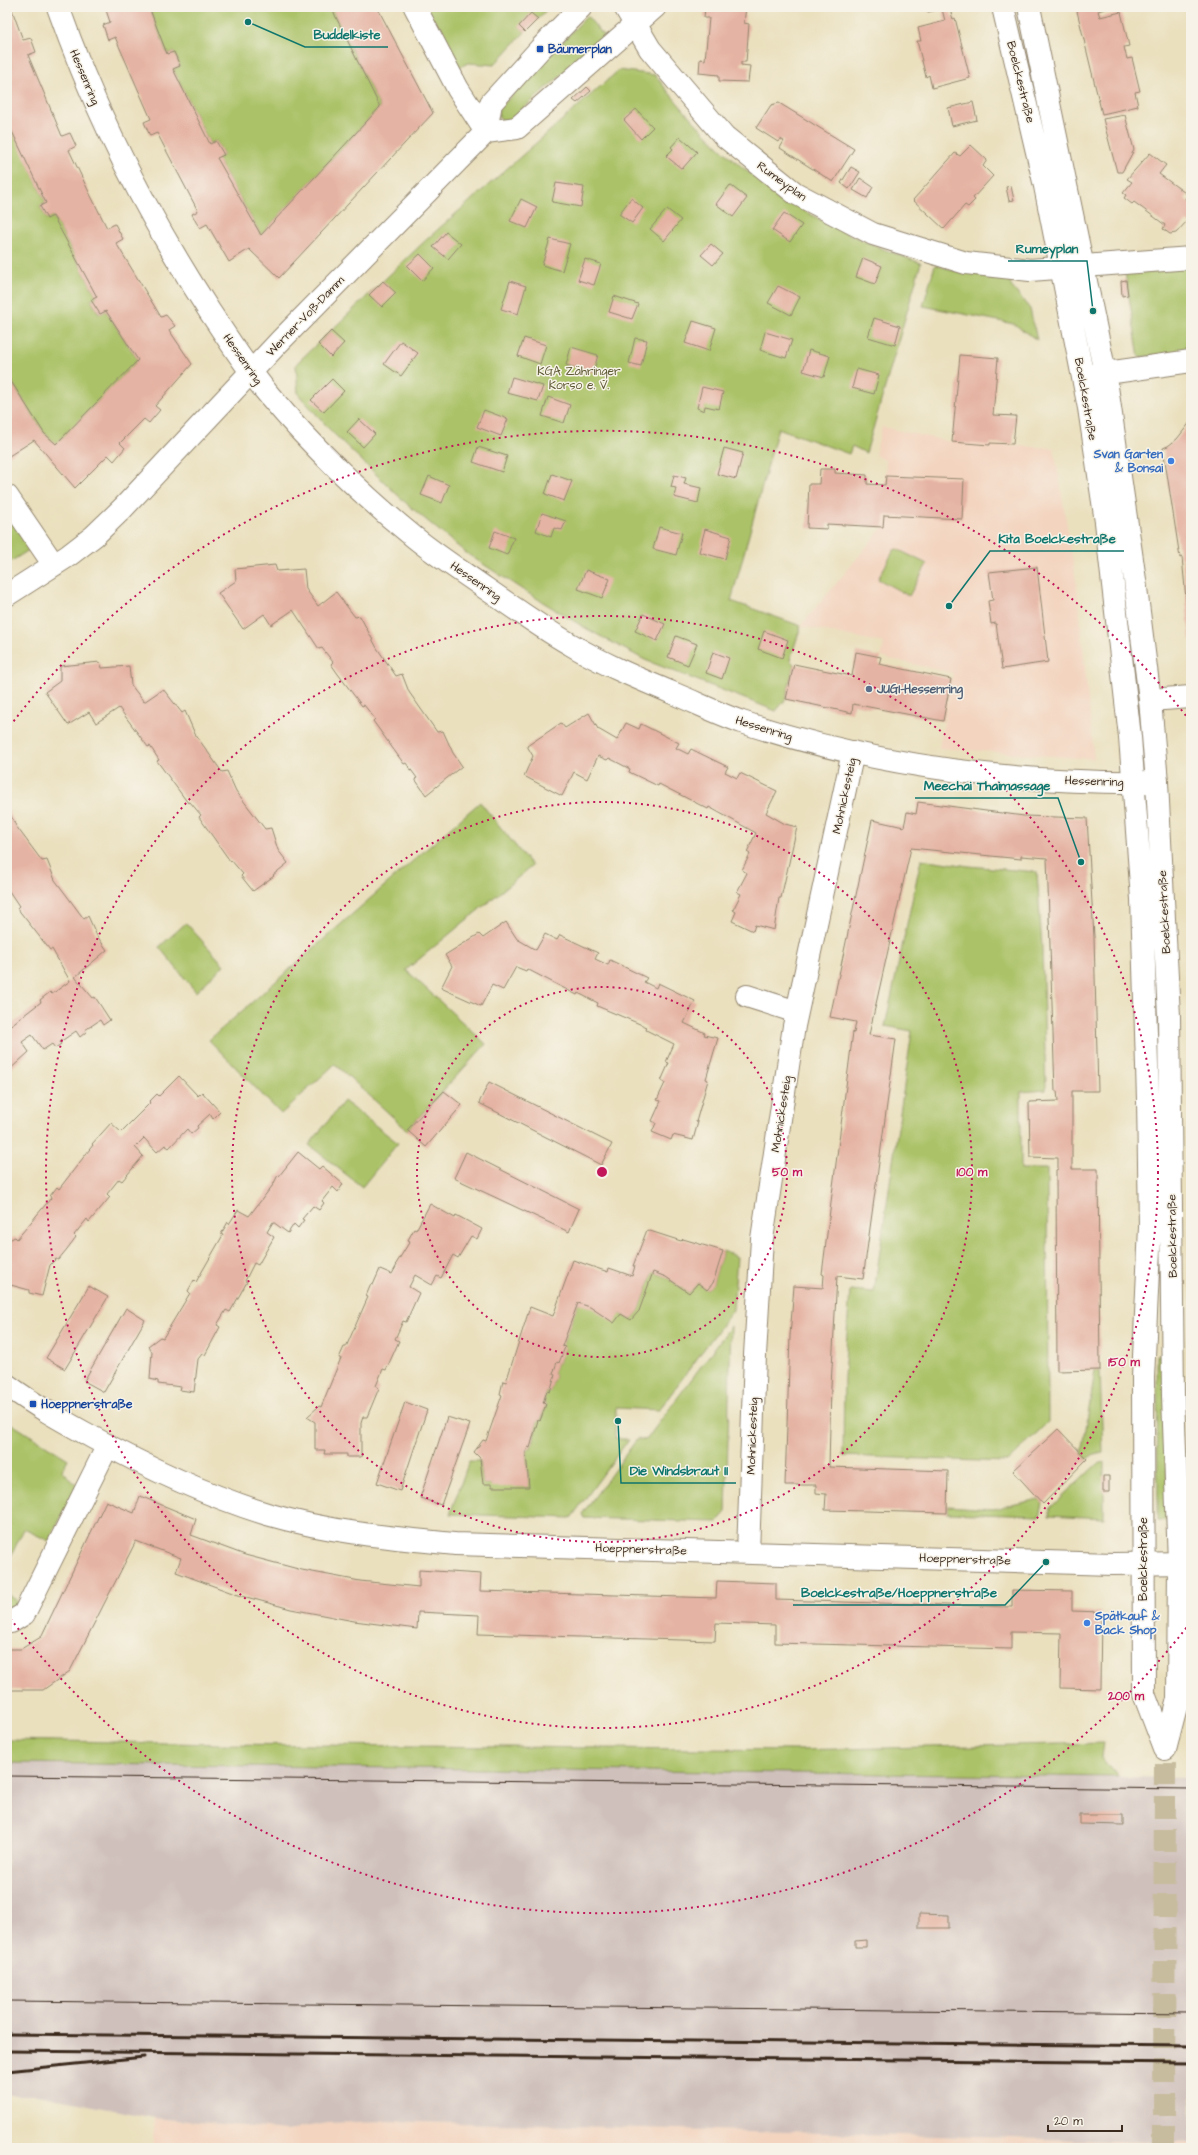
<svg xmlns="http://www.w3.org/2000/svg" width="1198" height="2155" font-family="'Architects Daughter',sans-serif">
	<rect width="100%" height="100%" fill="#f7f3e8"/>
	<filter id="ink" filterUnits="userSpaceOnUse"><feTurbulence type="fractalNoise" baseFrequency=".025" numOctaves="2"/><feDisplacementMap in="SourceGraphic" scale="8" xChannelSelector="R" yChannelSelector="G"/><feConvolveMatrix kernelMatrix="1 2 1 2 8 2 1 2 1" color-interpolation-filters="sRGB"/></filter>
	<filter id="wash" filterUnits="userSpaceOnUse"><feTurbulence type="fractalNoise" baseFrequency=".012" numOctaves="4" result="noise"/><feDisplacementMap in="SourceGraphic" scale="16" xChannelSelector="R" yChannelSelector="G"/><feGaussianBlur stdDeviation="0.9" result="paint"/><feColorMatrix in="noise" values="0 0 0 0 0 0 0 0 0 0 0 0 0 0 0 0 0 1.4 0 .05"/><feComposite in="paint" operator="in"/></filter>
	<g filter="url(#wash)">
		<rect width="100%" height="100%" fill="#eae0be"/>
		<path fill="#f3d4bf" d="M882,427L952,442L1054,448L1077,586L1094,759L939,748L953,673L881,657L884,643L801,626L883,527L886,461L875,455Z
			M155,2118L287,2130L328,2123L385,2121L1191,2143V2148H152Z"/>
		<path fill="#cfc0bb" d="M7,1763L1191,1778V2143L385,2121L328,2123L287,2130L155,2118L37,2095H7Z"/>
		<path fill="#abc267" stroke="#737642" d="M149,7H331L380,107L261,235L217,158L224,155L216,141L210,144L173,69L180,66L174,52L167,54Z
			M425,7H549L538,19L520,26L525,32L494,65L469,63L457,68Z
			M587,16L605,37L510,120H502L499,118L498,110Z
			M619,70L655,75C730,172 805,223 921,263L866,453L852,446L849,454L778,428L731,601L801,626L790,660L794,664L786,699L776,711L645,660L587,629L523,590L466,553L407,504L333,433L298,394L296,364L427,239Z
			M8,120L46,203L40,206L47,219L53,216L97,297L91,300L99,314L106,311L138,360L56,444L44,433L7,375Z
			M935,265L954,270L1010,279L1011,286L1030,309L1037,340L1014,324L923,306Z
			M1191,266V353L1139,357L1125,273Z
			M7,509L32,548L7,564Z
			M897,549L927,564L909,596L878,579L894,550Z
			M480,802L532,866L406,970L486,1044L407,1130L335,1064L281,1114L209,1040Z
			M921,859L969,866L1037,872L1042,946L1046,1090L1021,1092V1169H1047L1048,1422L1007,1462L843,1456L844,1377L850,1290L874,1292L912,1031L885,1026Z
			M186,923L224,965L196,992L159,947Z
			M344,1101L398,1143L362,1187L309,1145Z
			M723,1251L737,1257L733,1310L659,1410L616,1408L615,1439H629L571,1518L450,1514L469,1461H480L483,1484H492V1486L529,1487L526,1452L528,1447L531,1448L538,1420H541L546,1404L543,1403L547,1391L550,1392L555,1375L553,1374L557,1362L559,1363L565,1348L562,1346L578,1303L621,1314L631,1320L639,1311L653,1272L666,1277L689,1293L698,1283L707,1290L713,1283Z
			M731,1326L726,1512L717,1522L584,1518L582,1514L637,1439L646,1440Z
			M1157,1355H1166L1167,1520H1158Z
			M1095,1370H1100L1103,1452L1094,1454L1087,1459L1082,1454Z
			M7,1421L68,1459L62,1470L77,1486L49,1541L24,1529L7,1564Z
			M1104,1462V1518L1049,1515L1051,1508L1097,1464Z
			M1039,1499L1043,1504L1040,1516L947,1513V1506L993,1509Z
			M7,1594L18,1602L14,1608L7,1611Z
			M7,1740L221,1744L794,1750L1104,1743L1102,1757L1118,1777L7,1763Z"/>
		<g id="blocks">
			<path fill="#e5b3a3" d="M7,7H11L23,40L31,38L36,52L28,55L62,136L70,133L76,146L69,150L88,190L107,228L115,224L123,239L116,243L161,317L166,315L175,326L169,330L192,364L155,406L160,410L154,417L149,423L144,419L120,443L125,448L114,461L108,455L75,488L34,440L9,456L7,453V375L44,433L56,444L138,360L106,311L100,314L91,300L97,297L53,216L47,219L40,206L46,203L7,121Z
				M105,7H149L167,54L174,52L180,66L173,69L210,144L216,141L224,155L217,158L261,235L380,107L331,7H377L433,113L279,278L249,249L229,262L207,224L200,228L196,222L192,214L198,211L157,133L150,136L144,122L151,119L115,37L108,40L103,25L110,22Z
				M705,7H746L744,23L749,24L746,62H741V65L750,66L748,82L719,81V75L699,73L700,59L705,60L709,18H704Z
				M926,7H949L953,19L955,18L970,78L932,88L929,75L926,77L917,41H921L918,28L945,21L942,9L928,12Z
				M1076,7H1112L1098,11L1100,17L1121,12L1129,46L1124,47L1127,59L1132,58L1140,91L1135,92L1138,106L1102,114Z
				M531,13L538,19L525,32L519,26Z
				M587,87L591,91L577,103L573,100Z
				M973,102L977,120L952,126L948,108Z
				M779,103L854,149L833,182L780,148L784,141L780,139L778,142L756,128L771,105Z
				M636,109L653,127L641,139L624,120Z
				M1125,115L1134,150L1122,172H1117L1103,119Z
				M680,137L697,152L682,169L666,156L673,149L671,147Z
				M971,145L987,160L983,166L993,176L973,198L975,200L968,207L965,205L944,229L913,200L955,153L960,156Z
				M1150,153L1166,165L1159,174L1188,195L1185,199L1191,204V224L1187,221L1176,233L1170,234L1163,229L1165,225L1134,202L1132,204L1124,198L1126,195L1123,193L1132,182L1127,179Z
				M851,167L860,172L849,189L841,183Z
				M860,178L873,187L867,198L853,190Z
				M556,183L584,187L581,207L552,202Z
				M730,185L747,198L733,217L716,204Z
				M1011,186L1014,200L1009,201L1006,187Z
				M631,198L643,208L632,223L619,214Z
				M521,199L537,207L527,228L510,221Z
				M667,209L681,220L664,241L650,229Z
				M784,213L802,225L790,242L772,230Z
				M446,232L461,244L448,259L433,247Z
				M550,239L570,244L562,271L542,265Z
				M711,244L723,254L713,265L701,255Z
				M420,254L434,268L422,281L407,266Z
				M863,258L882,266L875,284L856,277Z
				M585,259L601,264L594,285L578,280Z
				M1126,280L1128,295L1122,296L1121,281Z
				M383,281L396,293L382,307L369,295Z
				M510,281L526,286L518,314L501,309Z
				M778,286L800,297L791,315L768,303Z
				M614,296L638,304L632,319L609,312Z
				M874,318L900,326L895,345L868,337Z
				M693,321L716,328L709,351L685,343Z
				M331,331L344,343L331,357L318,344Z
				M765,332L792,340L786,358L760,350Z
				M524,338L546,345L540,364L518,356Z
				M635,338L647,340L641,366L629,363Z
				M401,341L418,353L401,376L384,364Z
				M571,347L598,355L593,373L566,365Z
				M809,350L830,356L824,377L803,371Z
				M960,355L998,358L993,415L1016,416L1013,444L990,443V445L952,442Z
				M857,369L879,375L874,394L852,388Z
				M512,377L543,386L538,401L507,393Z
				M332,379L344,391L324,412L311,400Z
				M702,387L723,392L719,409L705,406L704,411L697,408Z
				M548,397L570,405L564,423L542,416Z
				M484,410L508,419L501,436L477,427Z
				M359,419L375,434L363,447L347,432Z
				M1191,421V641H1190L1182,557L1180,558L1163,448L1168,446L1177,439Z
				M478,447L507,456L502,472L473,462Z
				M724,448L743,453L736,479L717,474Z
				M820,469H835V473L867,475V484L885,485L886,476L964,479L962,519L884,515L883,527L827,524V529L807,528L809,484H819Z
				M552,474L572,481L564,501L545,494Z
				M674,475L686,478L684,484L701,488L698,503L674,497L676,488L671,487Z
				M429,476L449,485L442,503L421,495Z
				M542,513L566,521L562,530L554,528L551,537L536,531Z
				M659,527L682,533L676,555L653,549Z
				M705,529L731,537L725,559L699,552Z
				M495,531L514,538L507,555L489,548Z
				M275,565L277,571L304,569L306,589L318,606L336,592L355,617L360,616L377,648L396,676L402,674L409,692L437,732L443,731L453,753L462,766L426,795L415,779L417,778L406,763L404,764L373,721L375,719L364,705L362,706L338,674L331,664L333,662L322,648L319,649L293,610L271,625L264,614L243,629L218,593L236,581L235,569Z
				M1037,567L1048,662L1002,669L996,623L991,624L988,601L993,600L989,572Z
				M586,570L610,579L602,598L578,589Z
				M643,614L665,624L657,641L635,631Z
				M764,631L788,640L782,658L758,649Z
				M676,636L697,644L688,665L668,657Z
				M713,652L729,658L722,679L706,673Z
				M856,652L881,657L879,664L951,679L943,721L853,704L852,713L786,699L794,664L852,676Z
				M100,662L102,668L129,666L131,685L144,702L163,689L182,713L185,711L195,734L222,772L227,771L236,791L265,829L271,828L278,850L288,863L273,875L274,876L253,891L241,876L243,874L231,860L230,861L199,817L201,815L190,802L188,803L157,761L159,760L150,746L148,747L119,708L96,723L89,712L68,725L45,692L60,681V666Z
				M589,713L598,729L617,740L626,723L639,729L641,724L679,743L676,748L688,754L691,749L728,767L725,772L737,778L740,773L777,791L766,813L785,824L797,827L781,898H779L774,930L755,925L753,931L732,921L736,912L733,910L741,894L737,892L747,873L742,870L750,854L747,852L756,833L709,807L708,809L659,784L658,786L629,772L630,769L609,758L607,760L598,756L587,779L574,772L562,796L524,776L533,756L527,746L561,723L565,728Z
				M918,802L1024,816L1087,818L1094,937L1098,1091H1072V1169H1098L1100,1370L1057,1371L1056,1170L1058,1169V1158L1030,1157L1029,1102L1058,1101L1057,1091H1055L1047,858L1021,856V859L911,848L869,1035L896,1039L863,1279L837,1276L831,1386L829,1467L948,1471L947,1513L825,1510L826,1494L816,1493V1485H785L790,1336L794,1286L823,1288L824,1275L822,1274L831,1202L853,1032L854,1033L856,1022L830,1017L872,820L904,827L907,812L916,814Z
				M7,808L16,826L42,861L47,860L55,880L67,896L84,919L88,916L97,936L107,950L75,977L93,998L95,997L110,1020L103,1025L100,1020L85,1030L86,1032L80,1037L76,1031L60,1042L61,1044L55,1048L52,1044L43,1050L32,1035L22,1042L29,1052L7,1072V1021L11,1025L41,1002L40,1000L50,992L52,994L70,981L52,949L50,950L17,908L19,906L9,891L7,892Z
				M506,922L517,939L536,950L545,934L557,940L560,935L598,953L595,959L608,965L610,960L647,978L644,982L656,988L658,983L695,1001L684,1023L705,1033L704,1035L718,1038L706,1079L708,1080L696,1122H698L693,1140L673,1135L671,1140L652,1132L656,1123L652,1121L661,1101L657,1100L665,1083L661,1081L669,1063L666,1062L674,1044L646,1030L647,1027L597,1006L598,1003L578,993L577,995L527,969L526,971L516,967L503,990L492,985L481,1006L441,988L452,966L445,955L479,934L483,938Z
				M179,1076L198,1096L202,1092L220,1112L213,1119L210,1114L197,1126L198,1128L191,1134L187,1129L169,1148L165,1145L157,1152L144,1138L135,1147L143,1156L122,1181L119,1179L107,1194L110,1197L89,1222L87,1219L74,1235L76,1237L67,1249L58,1260L56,1259L50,1265L42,1296L29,1293V1290L7,1284V1241L15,1237L17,1239L51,1198L50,1196L57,1187L59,1189L93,1145L92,1144L111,1123L121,1132L150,1103L149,1102L157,1094L159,1096Z
				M489,1082L612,1144L601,1165L479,1103Z
				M444,1091L462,1105L426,1147L407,1130Z
				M298,1152L319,1169L322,1166L343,1184L338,1192L333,1187L322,1201L324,1203L319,1210L313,1206L302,1219L304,1220L298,1228L294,1224L288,1233L273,1222L267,1232L274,1237L258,1265L254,1263L245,1281L247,1282L230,1312L226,1310L217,1325L220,1327L205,1355L202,1354L198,1359L194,1392L180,1390L181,1387L158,1384V1381L150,1379L152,1352L148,1346L160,1337L163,1338L190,1293L188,1291L194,1280L196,1282L223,1235L221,1234L228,1222L229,1224L238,1210L249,1216L273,1185L278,1175L279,1176Z
				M466,1152L579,1209L569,1232L454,1178Z
				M430,1204L455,1218L456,1215L482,1229L477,1239L471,1236L458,1258L453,1255L441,1278L437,1276L432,1285L415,1275L409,1287L419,1293L406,1322L403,1321L395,1339L399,1341L386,1370L383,1369L376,1386L379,1388L367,1417H363L361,1423V1457H347V1454H324L325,1450H315V1422L307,1417L319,1406L321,1407L341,1358H339L344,1347H346L368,1297L366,1296L371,1284L373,1285L380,1269L392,1274L397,1265L396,1264L410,1241L408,1240L414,1229L416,1230Z
				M647,1230L681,1241L683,1239L723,1251L713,1283L707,1290L698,1283L689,1293L666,1277L653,1272L639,1311L631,1320L621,1314L614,1323L590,1307L578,1303L562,1346L565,1347L559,1363L557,1362L553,1374L555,1375L550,1392L547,1391L543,1403L546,1404L540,1421L538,1420L530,1448L528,1447L526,1452L529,1487H492V1484H483L480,1458L474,1452L483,1440L486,1441L502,1395L500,1394L503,1381L506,1382L530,1307L553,1316L573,1260L608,1272L609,1268L632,1276L635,1266H633Z
				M89,1286L108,1297L65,1369L46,1358Z
				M126,1308L145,1320L104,1392L84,1381Z
				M405,1402L427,1410L400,1491L377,1483Z
				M447,1417L470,1424L441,1505L420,1498Z
				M1058,1429L1087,1459L1043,1504L1013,1471Z
				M1103,1476H1109V1492H1103Z
				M140,1496L196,1519L191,1535L245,1555L302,1570L360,1581L419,1587V1570L481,1574L480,1591L716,1598L717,1581L776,1583V1600L1012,1607V1590L1072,1591V1611L1101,1612L1100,1689L1060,1688L1061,1633L1011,1632V1649L775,1643V1625L746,1624L716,1623L715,1641L478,1634L479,1615L418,1612L417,1629L354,1621L291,1609L235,1594L176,1572L181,1558L136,1541L70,1671L43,1690H7V1649H21L41,1637L106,1501L134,1513Z
				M1080,1815H1123V1825L1080,1824Z
				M919,1914L949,1915V1928H919Z
				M866,1940V1947H855V1941Z"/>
		</g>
	</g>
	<g filter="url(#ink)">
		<use href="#blocks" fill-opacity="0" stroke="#92856e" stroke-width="1"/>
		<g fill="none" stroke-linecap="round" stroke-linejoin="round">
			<path stroke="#c7bc9e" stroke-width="22" stroke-dasharray="22 11" stroke-linecap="butt" d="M1164,2148L1165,1749"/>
			<g stroke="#92856e" stroke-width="24">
				<path id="minor" d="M58,7C96,115 148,217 210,312C229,340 247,369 269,395C310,444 364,497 414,537C436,555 461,571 485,588C513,607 540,627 570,644C603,664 639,679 675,694C697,703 719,714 742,722C875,766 1017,784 1157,782
					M415,7L458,89L486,132
					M625,7L650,49L724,136L795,193L873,234L966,263L1030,270L1191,258
					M486,132L517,128L655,7
					M1086,376L1191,361
					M7,496L54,565
					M7,595L68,556L94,536L123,508L280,341L486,132L491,103L540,49L581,7
					M1150,700L1191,697
					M747,996L797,1012
					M7,1385C34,1405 63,1421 92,1437C148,1468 206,1495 267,1514C328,1532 392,1538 455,1544L1113,1564L1191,1563
					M748,1553L755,1355L762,1239L794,1026L853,752
					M7,1622H11L24,1614L108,1445"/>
			</g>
			<g stroke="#92856e" stroke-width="24">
				<path id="major" d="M1003,7L1045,186L1089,408L1106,522L1130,737L1142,899L1148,1100L1150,1227L1143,1378L1144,1694L1165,1749
					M1029,7L1105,373L1135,580L1150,700L1157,782L1169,1016L1173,1396L1179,1563L1178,1699L1165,1749"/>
			</g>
			<use href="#minor" stroke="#fff" stroke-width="22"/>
			<use href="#major" stroke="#fff" stroke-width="22"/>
			<path stroke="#3b2a1e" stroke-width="1" d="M7,1776L1191,1789
				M7,2001L1191,2013"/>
			<path stroke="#3b2a1e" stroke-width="3" d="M7,2034L1191,2046
				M7,2051L1191,2063
				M7,2071L144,2057"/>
		</g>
	</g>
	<g fill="none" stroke="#c2185b" stroke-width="2" stroke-dasharray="2 4">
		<circle cx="602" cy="1172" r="185"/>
		<circle cx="602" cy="1172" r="370"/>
		<circle cx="602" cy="1172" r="556"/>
		<path d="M1190 1623A741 741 0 0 1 10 1618M10 726A741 741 0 0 1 1190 721"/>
	</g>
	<g fill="#1a4fb4" stroke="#f7f3e8" stroke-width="1.5">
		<rect x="536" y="45" width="8" height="8" rx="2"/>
		<rect x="29" y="1400" width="8" height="8" rx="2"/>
	</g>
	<g fill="#3f7fe0" stroke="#f7f3e8" stroke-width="1.5">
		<circle cx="1171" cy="461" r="4"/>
		<circle cx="1087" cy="1623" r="4"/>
	</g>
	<circle fill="#5c6f8a" stroke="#f7f3e8" stroke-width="1.5" cx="869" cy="689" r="4"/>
	<g text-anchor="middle" stroke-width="3" stroke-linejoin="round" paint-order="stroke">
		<g font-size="12" font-weight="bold" fill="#164399" stroke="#f7f3e8" text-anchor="start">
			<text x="548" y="53">Bäumerplan</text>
			<text x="41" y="1408">Hoeppnerstraße</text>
		</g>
		<g font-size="12" fill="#3b2a1e" stroke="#f7f3e8">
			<text transform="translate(85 77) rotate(67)" y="4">Hessenring</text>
			<text transform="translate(1021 82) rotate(76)" y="4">Boelckestraße</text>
			<text transform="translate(782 181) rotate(36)" y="4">Rumeyplan</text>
			<text transform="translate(305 316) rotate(-46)" y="4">Werner-Voß-Damm</text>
			<text transform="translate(243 359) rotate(55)" y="4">Hessenring</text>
			<text transform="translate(1086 399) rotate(80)" y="4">Boelckestraße</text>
			<text transform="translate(476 581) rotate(35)" y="4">Hessenring</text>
			<text transform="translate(764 728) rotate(17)" y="4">Hessenring</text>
			<text transform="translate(1094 781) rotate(2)" y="4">Hessenring</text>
			<text transform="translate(844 796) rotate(-78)" y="4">Mohnickesteig</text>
			<text transform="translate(1164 912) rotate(-93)" y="4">Boelckestraße</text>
			<text transform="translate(781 1114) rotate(-81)" y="4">Mohnickesteig</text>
			<text transform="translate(1172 1236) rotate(-91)" y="4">Boelckestraße</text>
			<text transform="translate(752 1436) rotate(-88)" y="4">Mohnickesteig</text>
			<text transform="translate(641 1549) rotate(2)" y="4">Hoeppnerstraße</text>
			<text transform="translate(965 1559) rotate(2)" y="4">Hoeppnerstraße</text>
			<text transform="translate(1143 1559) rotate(-90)" y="4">Boelckestraße</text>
		</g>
		<g font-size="12" fill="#5d5834" stroke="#f7f3e8">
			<text x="579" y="375">KGA Zähringer<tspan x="579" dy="14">Korso e. V.</tspan></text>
		</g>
		<g font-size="12" font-weight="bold" fill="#366cbe" stroke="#f7f3e8" text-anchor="end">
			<text x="1163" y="458">Svan Garten<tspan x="1163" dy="14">&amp; Bonsai</tspan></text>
			<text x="1095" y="1620" text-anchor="start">Spätkauf &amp;<tspan x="1095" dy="14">Back Shop</tspan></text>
		</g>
		<g font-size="12" font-weight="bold" fill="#4e5e75" stroke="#f7f3e8" text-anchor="start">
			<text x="877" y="693">JUGI-Hessenring</text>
		</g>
	</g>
	<circle cx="602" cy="1172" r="6" fill="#c2185b" stroke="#f7f3e8" stroke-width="2"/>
	<g font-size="12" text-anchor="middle" font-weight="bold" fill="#c2185b" stroke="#f7f3e8" stroke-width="3" stroke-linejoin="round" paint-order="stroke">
		<text x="787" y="1176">50 m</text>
		<text x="972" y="1176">100 m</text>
		<text x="1124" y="1366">150 m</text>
		<text x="1126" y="1700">200 m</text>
	</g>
	<path fill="none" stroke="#0f766e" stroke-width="1.5" d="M248 22L305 47H388M1093 311L1087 261H1008M949 606L990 551H1124M1081 862L1058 798H915M618 1421L621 1483H736M1046 1562L1005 1605H793"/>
	<g fill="#0f766e" stroke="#f7f3e8" stroke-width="1.5">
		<circle cx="248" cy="22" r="4"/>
		<circle cx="1093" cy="311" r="4"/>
		<circle cx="949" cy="606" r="4"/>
		<circle cx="1081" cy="862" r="4"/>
		<circle cx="618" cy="1421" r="4"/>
		<circle cx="1046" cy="1562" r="4"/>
	</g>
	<g font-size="13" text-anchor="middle" font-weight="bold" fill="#0f766e" stroke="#f7f3e8" stroke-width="3" stroke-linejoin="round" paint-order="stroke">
		<text x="347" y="39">Buddelkiste</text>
		<text x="1047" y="253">Rumeyplan</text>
		<text x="1057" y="543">Kita Boelckestraße</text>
		<text x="987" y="790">Meechai Thaimassage</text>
		<text x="679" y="1475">Die Windsbraut II</text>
		<text x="899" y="1597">Boelckestraße/Hoeppnerstraße</text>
	</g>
	<rect width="1198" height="2155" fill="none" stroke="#f7f3e8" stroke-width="24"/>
	<path d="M1048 2125v6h74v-6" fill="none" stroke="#3b2a1e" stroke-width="2"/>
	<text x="1054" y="2125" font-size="12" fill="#3b2a1e" stroke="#f7f3e8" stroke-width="3" paint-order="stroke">20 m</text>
</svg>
